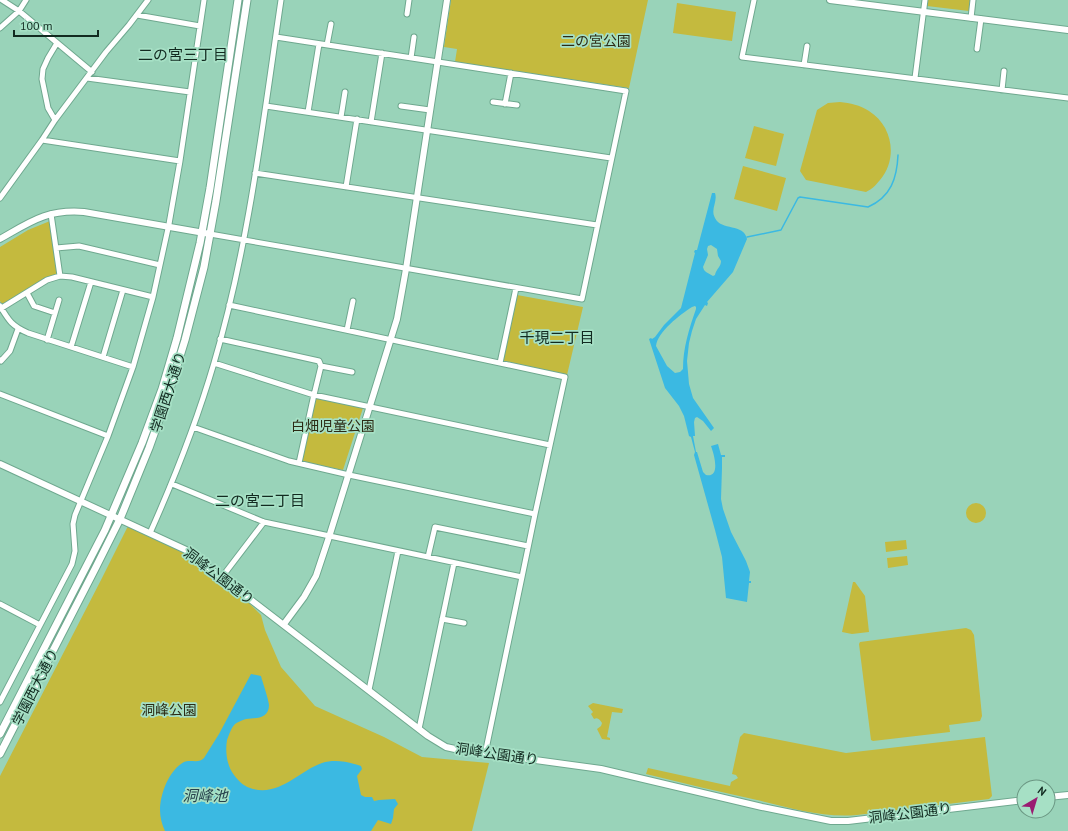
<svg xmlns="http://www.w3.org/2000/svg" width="1068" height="831" font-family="'PT Sans','Noto Sans JP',sans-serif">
	<rect width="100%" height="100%" fill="#99d3b9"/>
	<path fill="#c4ba3e" d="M451,0H648L629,88L455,62L457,49L444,47Z
		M928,0H970L969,11L927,6Z
		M677,3L736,12L732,41L673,33Z
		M840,102C850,103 860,105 869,111C893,126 898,159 880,180C875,186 872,189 866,192L806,180L800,171L817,110L828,103Z
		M754,126L784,134L776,166L745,158Z
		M743,166L786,178L777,211L734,199Z
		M50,221L57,273L55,276L44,280L4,303H1L0,301V247L28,230Z
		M517,295L583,307L567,375L505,362L503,359Z
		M317,398L363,408L343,470L304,462L302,459L314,400Z
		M966 513a10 10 0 1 1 20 0a10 10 0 1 1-20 0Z
		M128,526L180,550L194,560L244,598L261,615L265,630L281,667L315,706L384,737L422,757L489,763L472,831H0V776L101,580Z
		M906,540L907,549L886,552L885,542Z
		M907,556L908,565L888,568L887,558Z
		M853,582H855L865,596L869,632L852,634L842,632Z
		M966,628L971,630L974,635L982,716L980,721L949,725L950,732L873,741L871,740L859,644L860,642Z
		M593,703L623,709L622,713L612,712L607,737L610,738V740L602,739L597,729L601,726L602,723C600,720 598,717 594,719L591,714L593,712L588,706Z
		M744,733L846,753L985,737L992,796L989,799L857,815C823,818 790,808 757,800C720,792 683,783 646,774L648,768L730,786L731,782L738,778L736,775L732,774L740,737Z"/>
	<path fill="#3bb9e2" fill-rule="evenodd" d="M712,193H715C718,202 710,209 715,218C721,231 744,223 747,239L733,272L707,302L708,303L707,306L705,305L696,319L692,331L689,343L687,361L689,384L693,398L714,428L711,431L703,421L697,417L695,418L694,422L695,436H693L696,452H697L703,472L706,475C721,478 714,454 711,446L718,444L721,455H725V457H722V468L721,499L723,509L731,532L746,561L750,572L749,581H751V583H749L747,602L726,598L722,557L715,530L694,455L695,452L691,437L689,436L684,416L679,406L665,388L649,339L651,338L652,339L655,337L664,325L681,308L695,253L694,252L695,250H697ZM711,245L717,249L718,256L721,261C721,267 716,269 715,275L713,276L706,272L704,270L703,267L708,255L707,249L708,246ZM695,306L696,307V309C689,329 683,348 683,369L680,372L675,373L667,366L656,346C658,331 680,315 692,307Z
		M251,674L261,676C263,684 268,697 269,705C269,719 256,718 246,719C242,720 238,722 235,724C231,728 229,735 227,740C225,752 227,766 234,775C239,782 245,787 253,789C280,796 299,771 322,763C335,759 349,762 361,766L362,769L357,776L361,795L365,797H372L374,801L379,800L395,799L398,804L394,809L393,818L391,824L378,820L371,831H165C162,825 160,817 160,810C160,794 169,770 184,762C190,759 199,764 204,758L219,734Z"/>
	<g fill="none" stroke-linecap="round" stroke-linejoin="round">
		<path stroke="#3bb9e2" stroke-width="1.5" d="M747,237L781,230L798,198L800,197L868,207C891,197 897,178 898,155"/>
		<g stroke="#6fa88f" stroke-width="7">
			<path id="minor" d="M2,0L19,11L92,72
				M754,0L742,57L1068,98
				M407,14L409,0
				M137,15L200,26
				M971,18L973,0
				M0,28L19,11L26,0
				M327,45L331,24
				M977,49L981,19
				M411,58L414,37
				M804,65L807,46
				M87,78L190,92
				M915,78L925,0
				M1002,90L1004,71
				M493,102L517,105
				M505,104L511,73
				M266,106L611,158
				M401,106L430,110
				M308,112L319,44
				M341,117L345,92
				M55,120L48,108L42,79L43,69L48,58L57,43
				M371,122L382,53
				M42,140L180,161
				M255,173L597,225
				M346,187L357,119
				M0,198L42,140L55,120L106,52L129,25L148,0
				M51,214L60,276
				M210,234L582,299L626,91L276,37
				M56,248L79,246L160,265
				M27,293L34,306L55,313
				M229,305L565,377L535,514L522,577L485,754
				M0,306C9,321 12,326 28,333L133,367
				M0,309L47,280L60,276L72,277L153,297
				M347,330L353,301
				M220,339L319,361L321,366L313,399L299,463
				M47,340L59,300
				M71,347L91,282
				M103,357L123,290
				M0,360L1,361L10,351L18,329
				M214,363L314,395L550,445
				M500,363L516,288
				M321,366L352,372
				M0,394L108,436
				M193,427L289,461L349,475L535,514
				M172,484L264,522L522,577
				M150,533C175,477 197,421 214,363C249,245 263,122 281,0
				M428,557L435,527L528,546
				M222,577L264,522
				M0,604L40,625
				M442,619L464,623
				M369,690L398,551
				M0,702L72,564L75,551L73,524L75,515L108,436L133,367L153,297L169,224L180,161L204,0
				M419,729L454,563"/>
		</g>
		<g stroke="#6fa88f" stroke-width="8">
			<path id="tertiary" d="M830,0L1068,30
				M0,239C30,222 47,209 84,212L210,234
				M0,464L186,550L428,736L446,747L455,749L601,769L762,807L831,821H848L1024,800
				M284,624L304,597L316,576L329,537L397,319L406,269L447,0
				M1048,797L1068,795"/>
		</g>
		<g stroke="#6fa88f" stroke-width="9">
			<path id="secondary" d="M0,734L105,530L142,443L162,389L177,338L200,243L210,188L238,0
				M0,754L96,567L120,519L149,448L169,392L185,340L204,267L216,201L247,0"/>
		</g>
		<use href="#minor" stroke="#fff" stroke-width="5"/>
		<use href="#tertiary" stroke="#fff" stroke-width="6"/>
		<use href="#secondary" stroke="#fff" stroke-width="7"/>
	</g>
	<g text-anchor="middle" stroke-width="3.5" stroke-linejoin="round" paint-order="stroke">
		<g font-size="14" fill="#2c2a14" stroke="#a6e0c5">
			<text x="596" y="46">二の宮公園</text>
			<text x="333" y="431">白畑児童公園</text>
			<text x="169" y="715">洞峰公園</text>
		</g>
		<g font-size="14" fill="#122a20" stroke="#a6e0c5">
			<text transform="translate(168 392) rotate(-72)" y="5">学園西大通り</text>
			<text transform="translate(219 576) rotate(37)" y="5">洞峰公園通り</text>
			<text transform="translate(35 687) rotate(-63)" y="5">学園西大通り</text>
			<text transform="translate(497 754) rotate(8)" y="5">洞峰公園通り</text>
			<text transform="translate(910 813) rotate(-7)" y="5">洞峰公園通り</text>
		</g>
		<g font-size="15" fill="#122a20" stroke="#a6e0c5">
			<text x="183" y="60">二の宮三丁目</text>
			<text x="557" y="343">千現二丁目</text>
			<text x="260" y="506">二の宮二丁目</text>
		</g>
		<g font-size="15" font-style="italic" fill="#26404b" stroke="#a6e0c5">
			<text x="205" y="801">洞峰池</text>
		</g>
	</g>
	<g transform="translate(1036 799) rotate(38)"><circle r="19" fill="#a6e0c5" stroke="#6b9783"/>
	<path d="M0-3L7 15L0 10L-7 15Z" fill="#9a1c72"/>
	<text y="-6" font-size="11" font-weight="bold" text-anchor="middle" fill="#122a20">N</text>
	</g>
	<path d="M14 30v6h84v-6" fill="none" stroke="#122a20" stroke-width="2"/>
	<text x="20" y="30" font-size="12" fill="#122a20" stroke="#a6e0c5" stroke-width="3" paint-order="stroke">100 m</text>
</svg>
